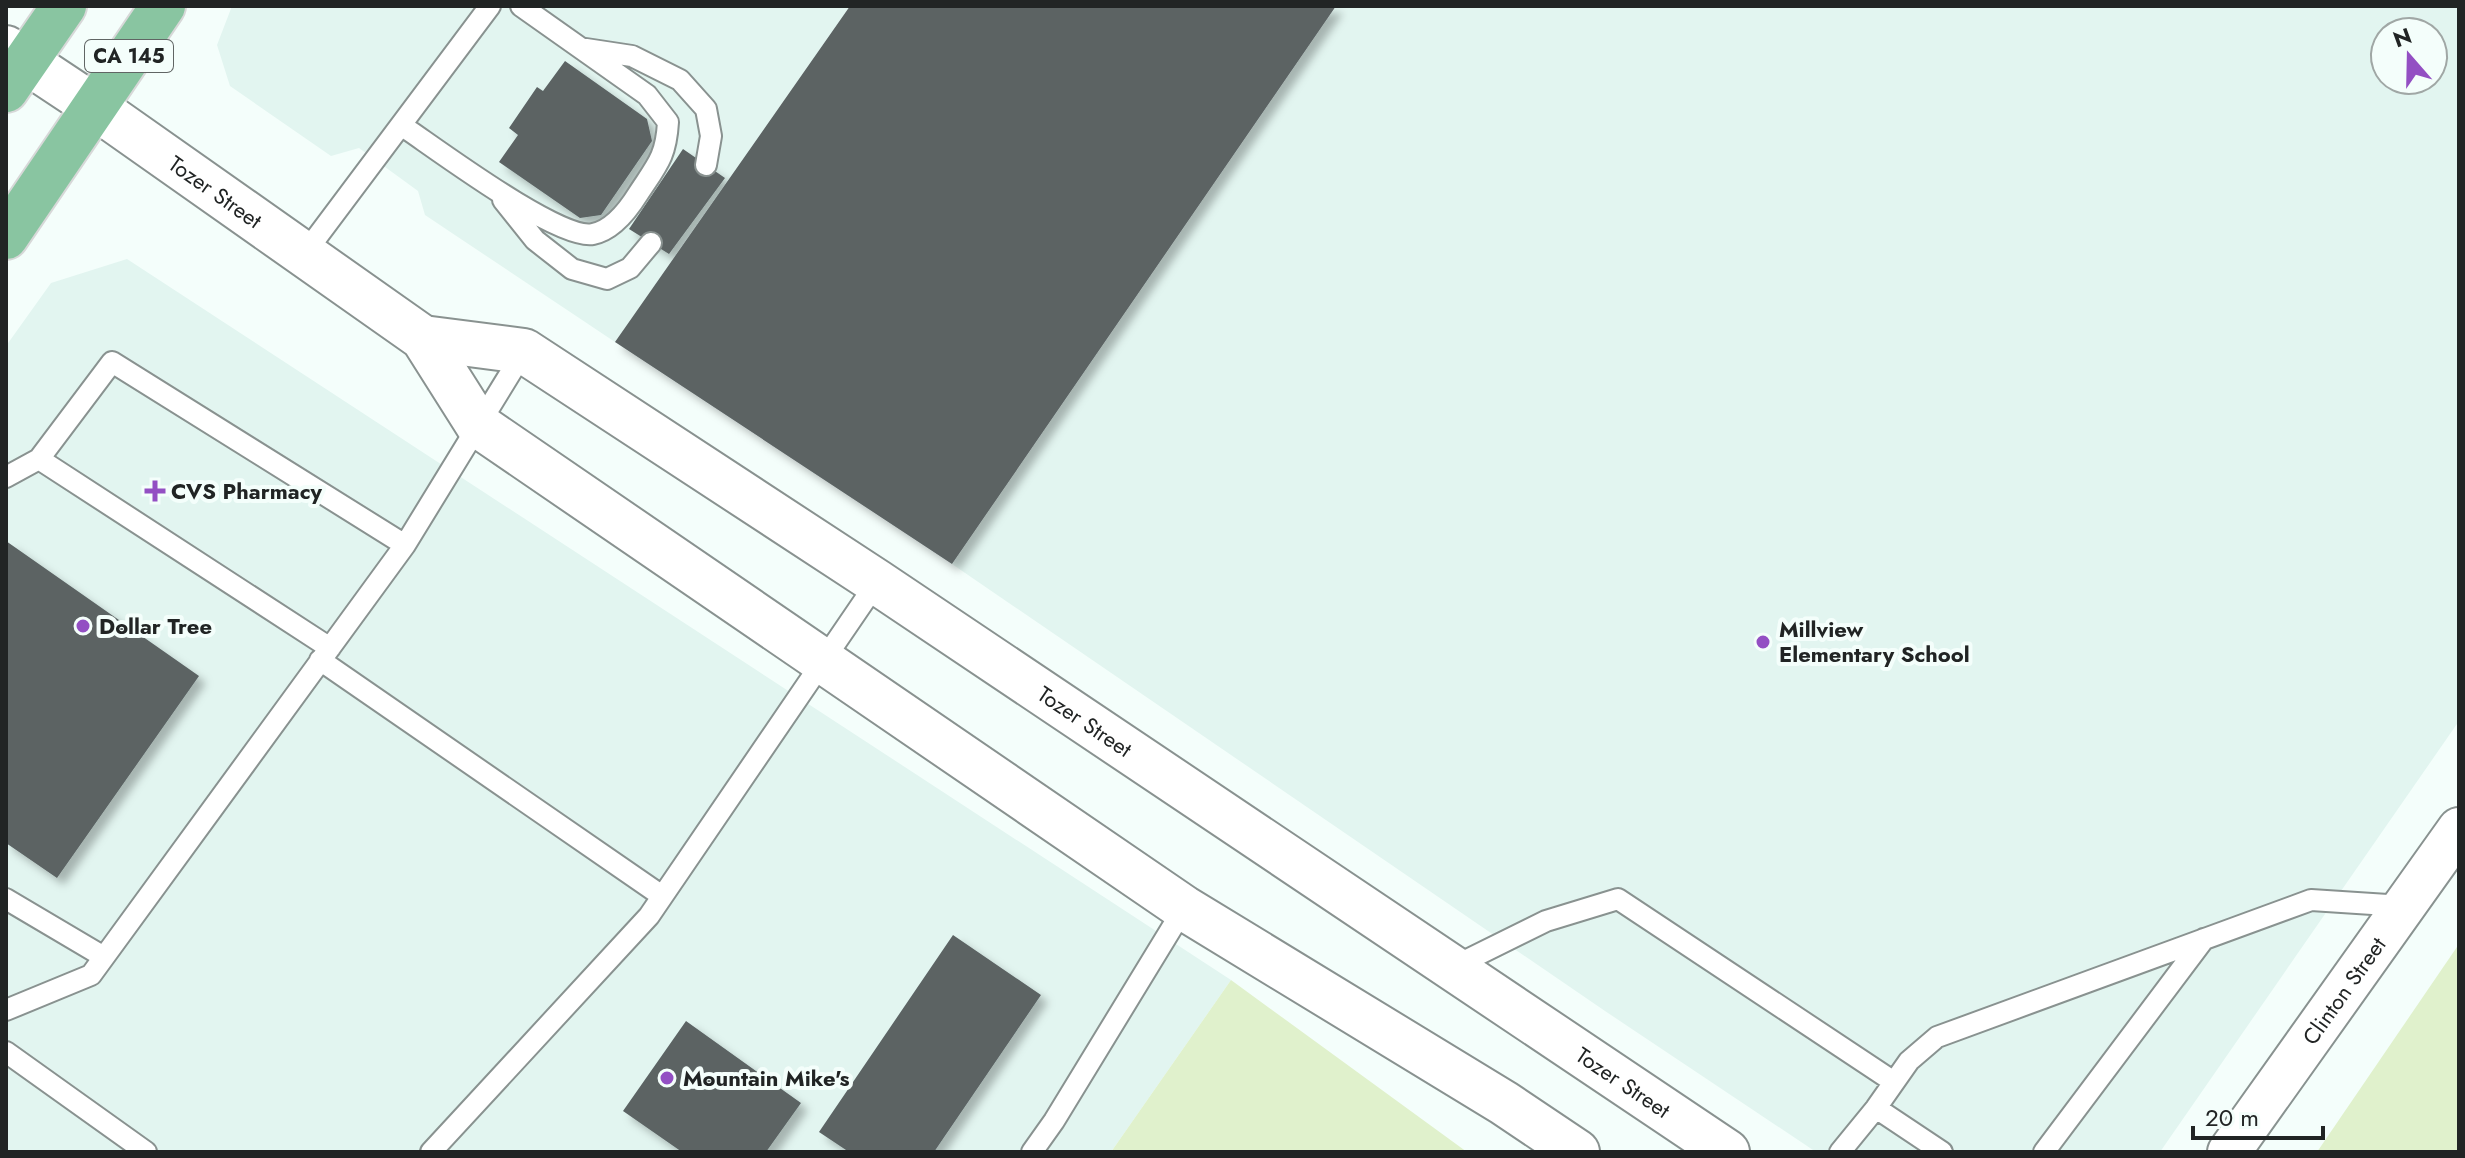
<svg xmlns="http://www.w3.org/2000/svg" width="2465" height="1158" font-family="Jost,sans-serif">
	<defs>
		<filter id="shadow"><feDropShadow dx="7" dy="7" stdDeviation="4" flood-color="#0004"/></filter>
	</defs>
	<rect width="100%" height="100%" fill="#f4fefb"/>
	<path fill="#e2f5f0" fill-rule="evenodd" d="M232,6H850L615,342L425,215L418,191L359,148L331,156L230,86L217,45Z
		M1336,6H2459V721L2160,1152H1816L1605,1011L952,564ZM2385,32H2433V80H2385Z
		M127,259L1231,980L1111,1152H6V346L51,283Z"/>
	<path fill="#e0f1cc" d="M2459,944V1152H2317Z
		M1231,980L1467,1152H1111Z"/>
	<path fill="#5b6364" filter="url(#shadow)" d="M850,6H1336L952,564L615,342Z
		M565,61L647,119L652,141L601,215L580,218L499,162L518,135L509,128L537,87L543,91Z
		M683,149L725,178L669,254L629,229Z
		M6,541L199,676L57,878L6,843Z
		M953,935L1041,995L934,1152H849L819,1132Z
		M686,1021L801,1103L766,1152H682L623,1111Z"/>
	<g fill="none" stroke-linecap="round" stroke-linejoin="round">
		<g stroke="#899290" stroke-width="24">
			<path id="lane" d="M586,49L632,56L680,80L706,109L711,136L706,165
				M401,125C434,147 559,241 593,234C613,230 628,210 638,194C657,165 666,157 668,122L647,95L521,6
				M503,200L535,240L572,269L607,279L630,268L651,243
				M305,253L490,6
				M6,477L39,459
				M330,648L39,459L112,362L405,545
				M320,660L662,896
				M6,899L104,957
				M1453,967L1546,921L1618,899L1894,1082
				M6,1010L91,975L405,545L524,351
				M6,1052L146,1152
				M1876,1108L1942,1152
				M431,1152L649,916L877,582
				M1032,1152L1054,1121L1184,908
				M1840,1152L1876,1108L1909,1061L1937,1037L2311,900L2403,906
				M2044,1152L2204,939"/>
		</g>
		<g stroke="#899290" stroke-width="46">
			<g id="street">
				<path id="s1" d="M2229,1152L2459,829"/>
			</g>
		</g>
		<g stroke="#899290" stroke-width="48">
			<g id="secondary">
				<path id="s2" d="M6,48L95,107L423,338L478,425L1184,908L1504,1103L1577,1152"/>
				<path id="s3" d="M423,338L524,351L877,582L1727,1152"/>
			</g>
		</g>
		<g stroke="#d7d8d8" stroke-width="48">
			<path id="primary" d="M6,90L64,6
				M6,237L163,6"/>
		</g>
		<use href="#lane" stroke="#fff" stroke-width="20"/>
		<use href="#street" stroke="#fff" stroke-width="42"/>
		<use href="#secondary" stroke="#fff" stroke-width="44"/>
		<use href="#primary" stroke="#89c5a1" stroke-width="44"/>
	</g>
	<g fill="#934fc3" stroke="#f4fefb" stroke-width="3">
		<path d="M151 479h8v8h8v8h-8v8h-8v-8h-8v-8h8z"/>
		<circle cx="83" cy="626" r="8"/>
		<circle cx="1763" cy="642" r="8"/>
		<circle cx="667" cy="1078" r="8"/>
	</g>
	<g text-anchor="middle" stroke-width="8" stroke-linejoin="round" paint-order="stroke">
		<rect fill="#f4fefb" stroke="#606564" stroke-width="2" x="85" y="40" width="88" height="32" rx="6"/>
		<g font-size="20" font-weight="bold" fill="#212424">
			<text x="129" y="63">CA 145</text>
		</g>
		<g font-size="22" fill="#212424" stroke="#f4fefb">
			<text dy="8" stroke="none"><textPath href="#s2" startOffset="254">Tozer Street</textPath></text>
			<text dy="8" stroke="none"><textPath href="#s3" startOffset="774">Tozer Street</textPath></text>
			<text dy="8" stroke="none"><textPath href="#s1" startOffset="198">Clinton Street</textPath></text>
			<text dy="8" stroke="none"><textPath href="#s3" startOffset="1422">Tozer Street</textPath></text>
		</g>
		<g font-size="22" font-weight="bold" fill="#212424" stroke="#f4fefb" text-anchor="start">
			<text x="171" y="499">CVS Pharmacy</text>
			<text x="99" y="634">Dollar Tree</text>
			<text x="1779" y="637">Millview<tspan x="1779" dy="25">Elementary School</tspan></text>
			<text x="683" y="1086">Mountain Mike's</text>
		</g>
	</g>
	<rect width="2465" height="1158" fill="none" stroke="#212424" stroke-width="16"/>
	<g transform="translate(2409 56) rotate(340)"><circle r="38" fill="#f4fefb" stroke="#a0a7a5" stroke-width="2"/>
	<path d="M0-6L14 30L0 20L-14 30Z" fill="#934fc3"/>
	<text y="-12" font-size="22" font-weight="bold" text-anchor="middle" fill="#212424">N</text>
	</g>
	<path d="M2193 1126v12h130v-12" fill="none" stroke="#212424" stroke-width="4"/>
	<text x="2205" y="1126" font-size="24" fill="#212424" stroke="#f4fefb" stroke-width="6" paint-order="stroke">20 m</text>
</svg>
